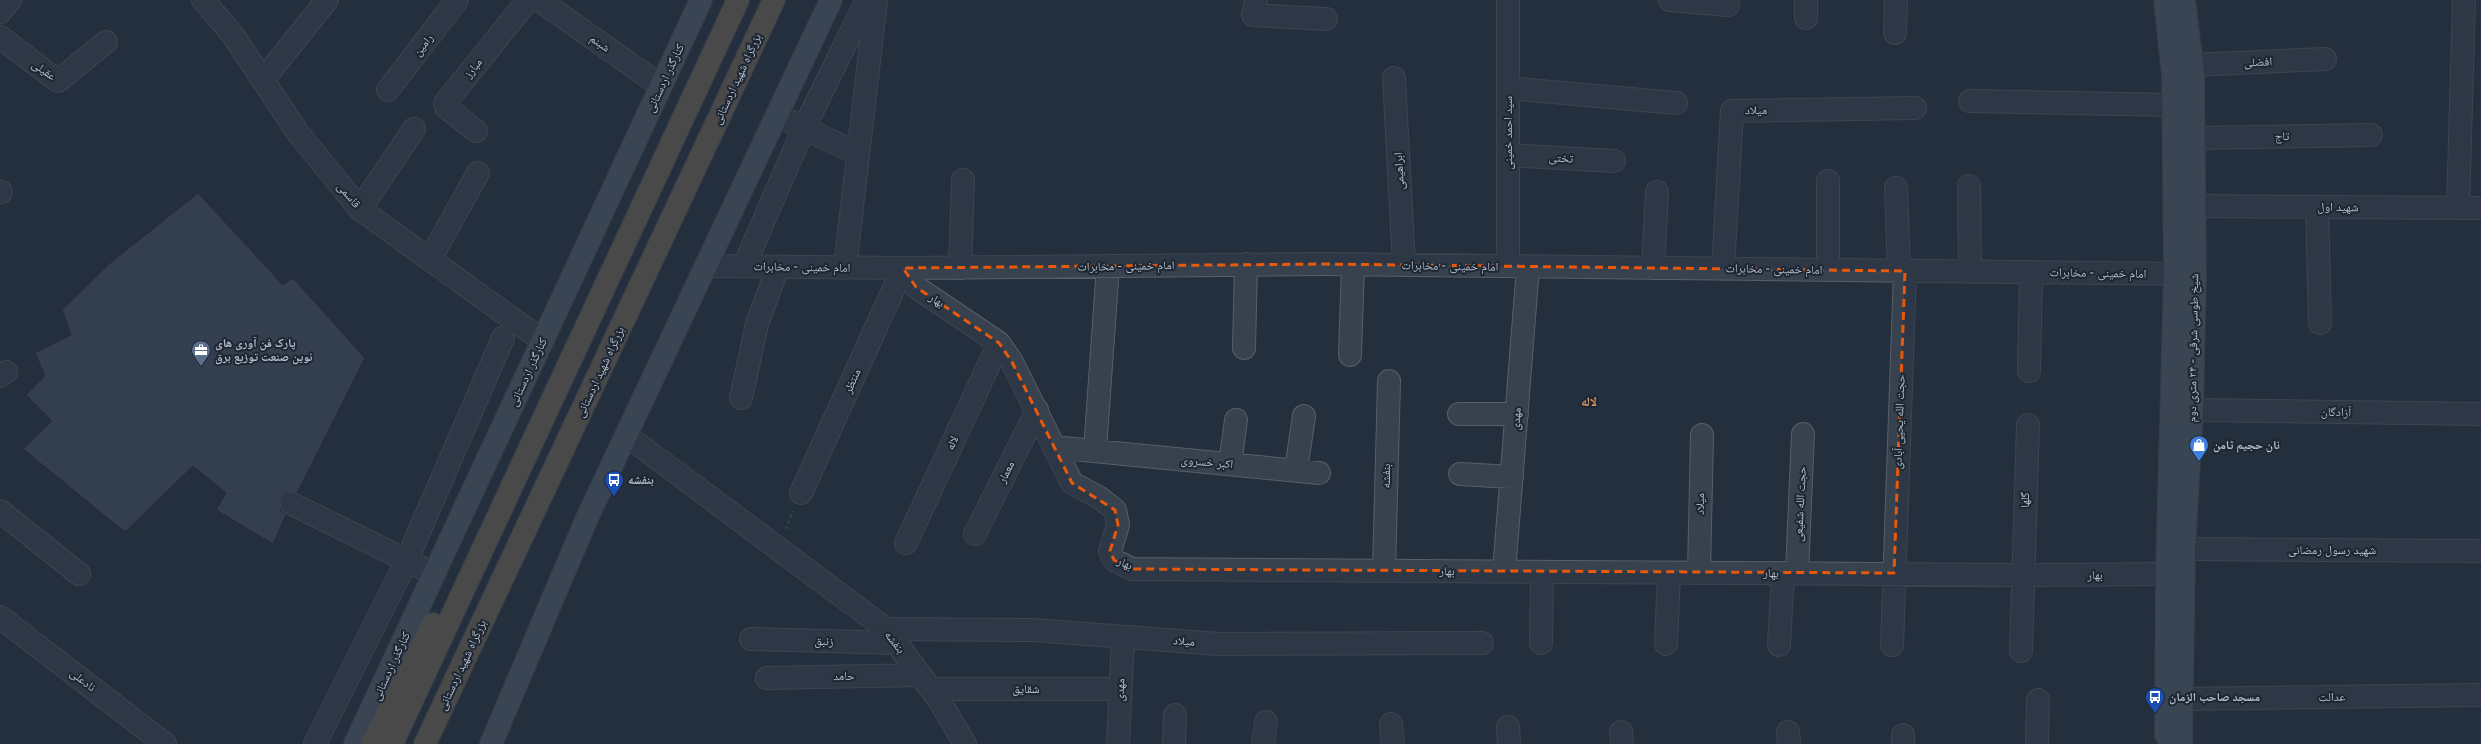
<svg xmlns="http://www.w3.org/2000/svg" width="2481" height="744" font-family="'Fira Sans','Noto Naskh Arabic',sans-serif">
	<rect width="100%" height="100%" fill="#242f3e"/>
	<path fill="#455162" stroke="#1f2835" d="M198,193L283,285L293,278L365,358L297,493H285L281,499V511L286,515L273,544L216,510L226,493L193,466L125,532L23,449L52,421L26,395L45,376L35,353L71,335L62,310L109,264Z"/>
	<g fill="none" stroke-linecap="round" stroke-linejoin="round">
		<g stroke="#565f6c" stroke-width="24">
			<path id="minor" d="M203,0L233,35L298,133L360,209L543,341
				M539,0L661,86
				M1256,0L1253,15L1326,19
				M1670,0L1728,5
				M0,12L10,0
				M1806,18V0
				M1895,33L1896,0
				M0,37L58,81L106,42
				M2191,65L2325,59
				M1394,78L1404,265
				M263,80L327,0
				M1508,88L1676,103
				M388,90L457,0
				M1970,101L2174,105
				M777,115L858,154
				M476,131L446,107L445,103L528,0
				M2194,138L2371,135
				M1508,155L1614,161
				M1828,181V270
				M1969,186L1970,272
				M1896,188L1899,271
				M0,192H1
				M2195,206L2481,208
				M2317,207L2320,323
				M2458,208L2464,0
				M360,209L414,129
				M430,259L478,173
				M706,266L903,268L1322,264L2193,274
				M744,266L804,128L867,0
				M1508,266V0
				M845,268L876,0
				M960,268L963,180
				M1653,268L1657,192
				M1723,269L1732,111L1915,108
				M1244,348L1246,264
				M1350,355L1353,264
				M2029,371L2031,272
				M0,376L6,372
				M741,398L757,324L778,267
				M2192,410L2481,414
				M1459,414H1517
				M626,435L886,629L939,700L965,744
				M1053,447L1319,473
				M1095,451L1108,266
				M1230,464L1236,420
				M1296,470L1304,416
				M1460,474L1512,477
				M801,493L903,268L916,287L999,343L1012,362L1072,483L1100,498L1115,510L1118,525L1110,551L1114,560L1132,569L2022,575L2167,574
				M292,504L434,574
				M0,511L79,574
				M975,534L1037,410
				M906,543L999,343
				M2184,549L2481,551
				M1384,571L1389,381
				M1504,572L1528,267
				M1699,573L1702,435
				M1797,573L1803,434
				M0,617L165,744
				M886,629L1033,630L1219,644L1482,643
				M751,639L897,643
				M1541,643L1542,572
				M1666,644L1669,573
				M1779,645L1783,573
				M1892,645L1905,271
				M2021,651L2028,425
				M767,678L920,675
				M931,689H1120
				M2182,699L2481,695
				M1391,724L1393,744
				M1508,727L1509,744
				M1621,732L1622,744
				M1788,732L1789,744
				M1903,735V744
				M315,744L406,562L503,338
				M1118,744L1123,637
				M1174,744L1175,715
				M1263,744L1266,722
				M2037,744L2038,700"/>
		</g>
		<g stroke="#414a57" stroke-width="24">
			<path id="major" d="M2165,0L2173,75L2175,274L2167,574L2166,735
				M355,744L701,0
				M491,744L587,518L831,0
				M2181,744L2184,549L2192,410L2195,274L2193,74L2184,0"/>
		</g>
		<g stroke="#434c59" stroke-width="24">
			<path id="highway" d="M372,744L433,624
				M392,744L738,0
				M425,744L774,0"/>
		</g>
		<path stroke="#44595c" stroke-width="2.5" stroke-dasharray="3 3" stroke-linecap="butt" d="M786,529L793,511"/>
		<use href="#minor" stroke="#38414e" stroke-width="22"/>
		<use href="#major" stroke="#56606e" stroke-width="22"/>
		<use href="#highway" stroke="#746855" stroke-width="22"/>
	</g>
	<path d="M0 0H2481V744H0ZM1322,264L1905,271L1894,573L1132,569L1114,560L1110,551L1118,525L1115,510L1072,483L1012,362L999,343L916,287L903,268Z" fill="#242f3e" fill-opacity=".55" fill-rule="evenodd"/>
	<path fill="none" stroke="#e8590c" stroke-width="3" stroke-dasharray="8 5" stroke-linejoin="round" d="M1322,264L1905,271L1894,573L1132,569L1114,560L1110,551L1118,525L1115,510L1072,483L1012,362L999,343L916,287L903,268Z"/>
	<defs>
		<g id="office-pin" transform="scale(1)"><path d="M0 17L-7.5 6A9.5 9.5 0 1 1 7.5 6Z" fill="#5c6f8a" stroke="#1d2633"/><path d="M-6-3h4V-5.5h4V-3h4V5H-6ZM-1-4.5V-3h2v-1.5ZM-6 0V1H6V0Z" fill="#fff"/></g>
		<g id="shop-pin" transform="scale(1)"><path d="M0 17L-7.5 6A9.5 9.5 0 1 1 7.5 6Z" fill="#3f7fe0" stroke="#1d2633"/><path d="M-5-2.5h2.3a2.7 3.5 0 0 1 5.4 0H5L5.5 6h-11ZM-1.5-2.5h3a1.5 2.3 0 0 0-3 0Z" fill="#fff"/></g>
		<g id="bus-pin" transform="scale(1)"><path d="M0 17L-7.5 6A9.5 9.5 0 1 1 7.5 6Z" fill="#1a4fb4" stroke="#1d2633"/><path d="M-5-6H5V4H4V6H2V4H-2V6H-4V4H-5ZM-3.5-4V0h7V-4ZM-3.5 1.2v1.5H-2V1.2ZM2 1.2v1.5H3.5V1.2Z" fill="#fff"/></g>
	</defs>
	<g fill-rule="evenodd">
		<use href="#office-pin" x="201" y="350"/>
		<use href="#shop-pin" x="2199" y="445"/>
		<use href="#bus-pin" x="614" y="480"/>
		<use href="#bus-pin" x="2155" y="697"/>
	</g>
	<g text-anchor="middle" stroke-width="4" stroke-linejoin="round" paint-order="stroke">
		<g font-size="12" fill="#b4bcc9" stroke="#1d2633">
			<text transform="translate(600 43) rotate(35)" y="4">شبنم</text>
			<text transform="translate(423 45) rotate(-52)" y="4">رامین</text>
			<text transform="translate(2258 62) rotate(-2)" y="4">افضلی</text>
			<text transform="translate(473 68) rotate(-51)" y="4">مبارز</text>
			<text transform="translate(44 70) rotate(35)" y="4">عقیلی</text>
			<text transform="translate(665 78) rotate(-65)" y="4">کنارگذر اردستانی</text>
			<text transform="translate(737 79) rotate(-65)" y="4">بزرگراه شهید اردستانی</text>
			<text transform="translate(1756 110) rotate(-1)" y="4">میلاد</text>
			<text transform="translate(1508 133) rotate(-90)" y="4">سید احمد خمینی</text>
			<text transform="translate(2282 136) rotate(-1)" y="4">تاج</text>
			<text transform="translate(1561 158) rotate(3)" y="4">تختی</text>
			<text transform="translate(1399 171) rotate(-93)" y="4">ابراهیمی</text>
			<text transform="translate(349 195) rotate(50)" y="4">قاسمی</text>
			<text transform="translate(2338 207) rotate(1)" y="4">شهید اول</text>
			<text transform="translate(1126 266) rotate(-1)" y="4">امام خمینی - مخابرات</text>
			<text transform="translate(1450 266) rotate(1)" y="4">امام خمینی - مخابرات</text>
			<text transform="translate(802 267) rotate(1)" y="4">امام خمینی - مخابرات</text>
			<text transform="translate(1774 269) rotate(1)" y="4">امام خمینی - مخابرات</text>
			<text transform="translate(2098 273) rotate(1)" y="4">امام خمینی - مخابرات</text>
			<text transform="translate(937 300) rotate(33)" y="4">بهار</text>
			<text transform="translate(2193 348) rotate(-89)" y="4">شیخ طوسی شرقی - ۲۴ متری دوم</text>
			<text transform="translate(528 372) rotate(-65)" y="4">کنارگذر اردستانی</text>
			<text transform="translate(600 372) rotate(-65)" y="4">بزرگراه شهید اردستانی</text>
			<text transform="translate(852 381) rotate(-66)" y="4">منتظر</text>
			<text transform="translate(2336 412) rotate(1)" y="4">آزادگان</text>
			<text transform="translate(1516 419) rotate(-86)" y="4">مهدی</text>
			<text transform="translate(1899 422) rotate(-88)" y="4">حجت الله یحیی آبادی</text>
			<text transform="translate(952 443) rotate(-65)" y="4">لاله</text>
			<text transform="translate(1207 462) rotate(5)" y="4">اکبر خسروی</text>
			<text transform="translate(1006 472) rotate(-63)" y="4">معمار</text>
			<text transform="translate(1386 476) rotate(-89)" y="4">بنفشه</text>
			<text transform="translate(2025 500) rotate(-88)" y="4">گلها</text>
			<text transform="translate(1700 504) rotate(-89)" y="4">میلاد</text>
			<text transform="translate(1800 504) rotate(-87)" y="4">حجت الله شفیعی</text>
			<text x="2332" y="554">شهید رسول رمضانی</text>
			<text transform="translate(1125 563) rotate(24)" y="4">بهار</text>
			<text transform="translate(1447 571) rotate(1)" y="4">بهار</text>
			<text x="1771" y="577">بهار</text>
			<text transform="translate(2095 575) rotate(-1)" y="4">بهار</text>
			<text transform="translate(824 641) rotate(2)" y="4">زنبق</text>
			<text transform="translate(1184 641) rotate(4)" y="4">میلاد</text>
			<text transform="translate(895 642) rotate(52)" y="4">بنفشه</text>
			<text transform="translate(462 665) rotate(-65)" y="4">بزرگراه شهید اردستانی</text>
			<text transform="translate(391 666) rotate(-65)" y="4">کنارگذر اردستانی</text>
			<text transform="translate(844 676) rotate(-1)" y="4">حامد</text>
			<text transform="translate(83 680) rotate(38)" y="4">نادعلی</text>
			<text x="1026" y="693">شقایق</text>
			<text transform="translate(1120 690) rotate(-87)" y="4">مهدی</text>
			<text transform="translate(2332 697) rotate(-1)" y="4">عدالت</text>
		</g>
		<g font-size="12" font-weight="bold" fill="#b4bcc9" stroke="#1d2633" text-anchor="start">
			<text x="215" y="347">پارک فن آوری های<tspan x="215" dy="14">نوین صنعت توزیع برق</tspan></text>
			<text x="2213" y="449">نان حجیم ثامن</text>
			<text x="628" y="484">بنفشه</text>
			<text x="2169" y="701">مسجد صاحب الزمان</text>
		</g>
		<g font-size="13" font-weight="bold" fill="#d59563" stroke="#1d2633">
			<text x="1589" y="406">لاله</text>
		</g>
	</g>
</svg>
